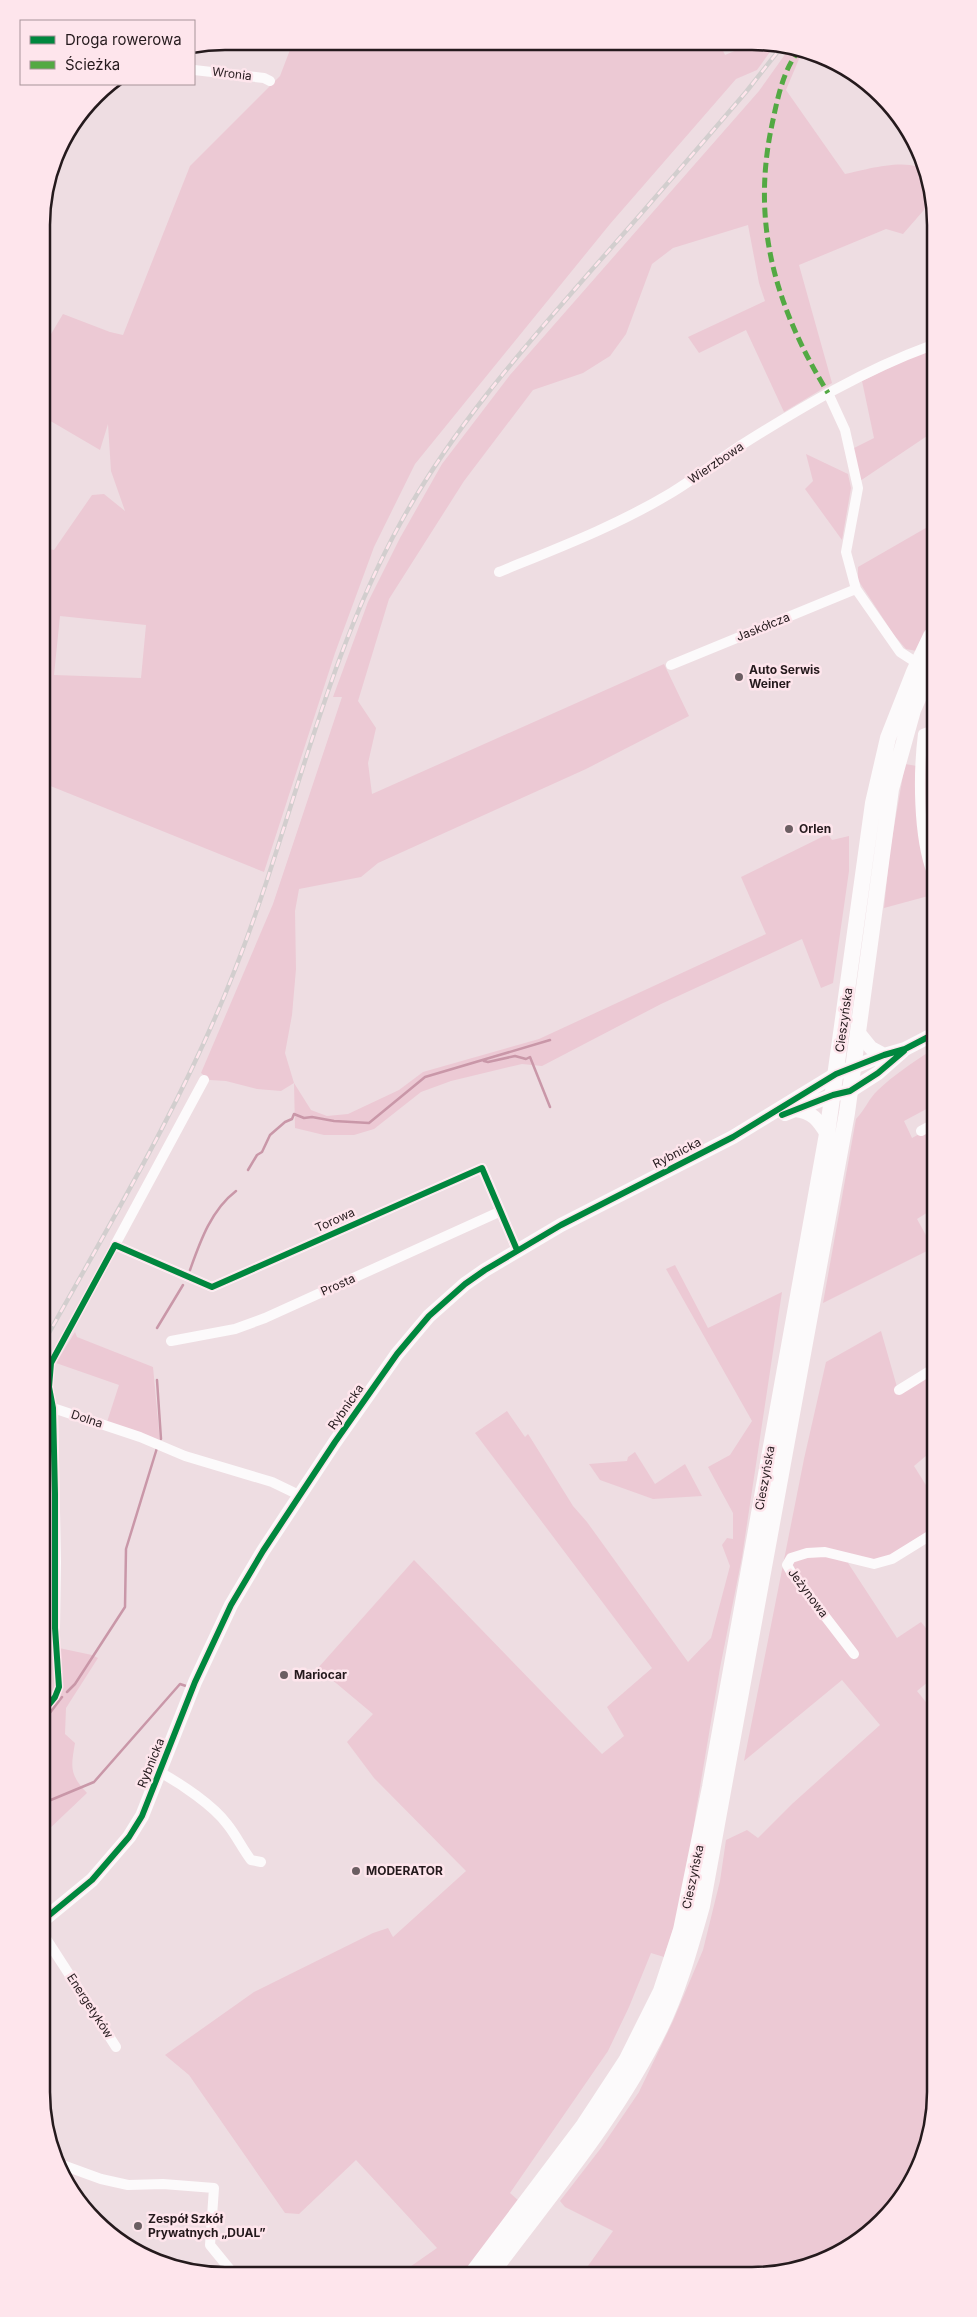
<svg xmlns="http://www.w3.org/2000/svg" width="977" height="2317" font-family="Inter,sans-serif">
	<rect width="100%" height="100%" fill="#eedde2"/>
	<path fill="#ecc9d4" fill-rule="evenodd" d="M293,42L720,44L725,55L749,45H775L757,70L736,79L610,224L415,464L374,547L335,653L264,872L43,783V548L54,550L92,495L104,494L125,511L111,471L108,424L100,450L42,416V349L63,314L110,332L123,335L190,166L280,76ZM60,616L146,625L141,678L54,675Z
		M791,46L806,51L799,59L786,90L845,174C864,170 916,154 928,175C932,182 930,195 930,203L903,234L886,229L799,265L832,383L784,412L746,330L699,353L688,337L765,301L759,283L748,225L673,248L652,264L626,334L610,356L583,373L533,390L464,481L389,599L358,701L376,728L368,763L372,794L664,664L689,716L586,769L378,863L361,877L299,889L295,911L296,969L292,1015L285,1053L294,1083L311,1110L327,1116L348,1114L399,1090L423,1072L539,1039L766,934L741,877L828,834L832,840L849,836V871L833,983L821,988L802,939L661,1004L542,1066L522,1064L451,1081L421,1092L374,1129L354,1135H324L295,1128L294,1083L281,1091L257,1089L226,1081L210,1080L201,1073L273,904L342,697H333L368,602L400,538L442,464L510,375L759,91Z
		M927,350L930,358V434L860,481L852,449L874,438L862,381Z
		M806,454L848,474L851,488L842,540L805,489L813,481Z
		M931,525V624L917,651L906,649L894,635L858,580V567Z
		M905,764L917,766L924,856L932,881V895L884,908L890,850Z
		M932,1050V1106L904,1121L912,1138L932,1127L933,1209L917,1219L933,1248L823,1303L856,1119C865,1110 869,1098 878,1090C894,1075 913,1062 932,1050Z
		M675,1265L708,1328L782,1292L742,1557L720,1668L696,1811L685,1892L664,1957L651,1953L629,2007L608,2051L510,2193L519,2201L466,2271H404L437,2248L356,2160L299,2214L285,2213L189,2075L165,2055L254,1992L373,1933L388,1928L393,1937L466,1871L374,1778L347,1742L373,1714L318,1668L414,1560L602,1754L624,1736L607,1707L652,1668L475,1433L507,1411L525,1437L528,1434L530,1437L573,1506L587,1522L688,1662L711,1638L730,1566L722,1545L727,1538L733,1539V1513L708,1467L730,1455L752,1421L666,1269Z
		M881,1331L897,1387L933,1365V1450L914,1466L934,1498V1527L888,1558L848,1563L897,1638L921,1622L934,1638V1677L917,1691L934,1712L935,2103L922,2162L898,2204L854,2245L799,2270H585L613,2231L565,2207L560,2201L601,2148L639,2092L673,2021L703,1950L720,1881L726,1840L747,1830L758,1838L792,1804L880,1725L842,1680L744,1761L804,1459L826,1362Z
		M75,1332L77,1337L153,1367L160,1442L107,1422L119,1385L56,1363Z
		M635,1452L655,1484L685,1464L702,1496L653,1499L600,1480L589,1464L627,1461L628,1457Z
		M48,1638L58,1643L59,1648L92,1655L98,1658L66,1708L65,1734L75,1743C71,1767 69,1774 87,1793L47,1831L46,1693L48,1690L46,1687V1640Z"/>
	<g fill="none" stroke-linecap="round" stroke-linejoin="round">
		<path stroke="#c997a8" stroke-width="2.5" d="M484,1061L488,1062L515,1056L526,1059L530,1057L550,1107
			M248,1170L257,1155L262,1152L270,1135L285,1122L292,1119L294,1114L304,1118L312,1117L334,1121L369,1123L425,1077L550,1040
			M190,1270C200,1242 211,1210 236,1191
			M157,1328L183,1285
			M157,1380L161,1439
			M67,1692L75,1684L125,1607L126,1549L157,1448
			M46,1718L62,1697
			M46,1747V1757
			M46,1802L94,1782L180,1684L186,1686"/>
		<path stroke="#fcfafb" stroke-width="10" d="M194,70L264,78L270,81
			M828,393L845,430L858,488L846,552L856,589L900,652L917,663
			M499,572C558,548 616,526 671,493C696,478 718,460 743,444C802,407 864,370 930,346
			M671,665L856,589
			M931,731L923,734C918,773 918,836 932,873
			M204,1080L115,1245L212,1287L482,1168L517,1250
			M921,1131L932,1125
			M171,1341L235,1329L265,1318L499,1212
			M899,1390L933,1369
			M55,1628L56,1562L53,1408L140,1437L185,1456L272,1482L299,1495
			M854,1654L791,1572L787,1565L791,1558L807,1553L825,1552L874,1564L892,1559L934,1533
			M160,1772C181,1784 213,1805 227,1824C236,1835 242,1848 251,1860L261,1862
			M47,1940L116,2047
			M57,2163L101,2179L128,2185L163,2184L214,2188L210,2245L232,2272"/>
		<path stroke="#fcfafb" stroke-width="14" d="M858,1032L871,1048L884,1055
			M795,1110C813,1112 818,1120 827,1134
			M785,1114L833,1095L850,1091L878,1073L903,1051
			M47,1917L92,1880L129,1837L142,1816L195,1682L231,1605L263,1551L335,1442L397,1354L429,1316L465,1284L485,1270L561,1225L733,1137L836,1074L884,1055L905,1049L932,1035"/>
		<path stroke="#fcfafb" stroke-width="16" d="M474,2271L584,2125L626,2061L661,1991L681,1930L710,1787L827,1134L873,803L888,738L914,672L931,636
			M493,2271C551,2193 617,2116 660,2028C679,1989 690,1948 702,1906L847,1113L891,789L913,710L931,669"/>
		<g stroke="#d2cece" stroke-width="4.5">
			<path id="rail" d="M45,1340C112,1220 184,1100 234,972C293,823 323,663 401,522C451,431 520,352 589,273C642,213 694,153 746,92L783,45"/>
		</g>
		<use href="#rail" stroke="#fee5ec" stroke-width="2.5" stroke-dasharray="8" stroke-linecap="butt"/>
		<path stroke="#53a943" stroke-width="5" stroke-dasharray="10 5" stroke-linecap="butt" d="M800,49C784,68 778,96 773,120C750,222 775,306 828,393"/>
		<g stroke="#fee5ec" stroke-width="9">
			<path id="cycleway" d="M782,1115L833,1095L850,1091L878,1073L904,1051
				M46,1708L55,1697L59,1687L55,1628V1494L53,1408L49,1387L51,1363L115,1245L212,1287L482,1168L517,1250
				M47,1917L92,1880L129,1837L142,1816L195,1682L231,1605L263,1551L335,1442L397,1354L429,1316L465,1284L485,1270L561,1225L733,1137L836,1074L884,1055L905,1049L932,1035"/>
		</g>
		<use href="#cycleway" stroke="#00873e" stroke-width="6"/>
	</g>
	<g fill="#6b5e62" stroke="#fee5ec" stroke-width="2">
		<circle cx="739" cy="677" r="5"/>
		<circle cx="789" cy="829" r="5"/>
		<circle cx="284" cy="1675" r="5"/>
		<circle cx="356" cy="1871" r="5"/>
		<circle cx="138" cy="2226" r="5"/>
	</g>
	<g text-anchor="middle" stroke-width="5" stroke-linejoin="round" paint-order="stroke">
		<g font-size="12" fill="#251a1d" stroke="#fee5ec">
			<text transform="translate(232 74) rotate(7)" y="4">Wronia</text>
			<text transform="translate(716 463) rotate(-34)" y="4">Wierzbowa</text>
			<text transform="translate(763 627) rotate(-22)" y="4">Jaskółcza</text>
			<text transform="translate(844 1020) rotate(-82)" y="4">Cieszyńska</text>
			<text transform="translate(677 1153) rotate(-27)" y="4">Rybnicka</text>
			<text transform="translate(335 1220) rotate(-24)" y="4">Torowa</text>
			<text transform="translate(338 1285) rotate(-24)" y="4">Prosta</text>
			<text transform="translate(346 1407) rotate(-55)" y="4">Rybnicka</text>
			<text transform="translate(87 1419) rotate(18)" y="4">Dolna</text>
			<text transform="translate(765 1478) rotate(-80)" y="4">Cieszyńska</text>
			<text transform="translate(808 1593) rotate(53)" y="4">Jeżynowa</text>
			<text transform="translate(151 1763) rotate(-68)" y="4">Rybnicka</text>
			<text transform="translate(693 1877) rotate(-78)" y="4">Cieszyńska</text>
			<text transform="translate(90 2006) rotate(57)" y="4">Energetyków</text>
		</g>
		<g font-size="12" font-weight="bold" fill="#251a1d" stroke="#fee5ec" text-anchor="start">
			<text x="749" y="674">Auto Serwis<tspan x="749" dy="14">Weiner</tspan></text>
			<text x="799" y="833">Orlen</text>
			<text x="294" y="1679">Mariocar</text>
			<text x="366" y="1875">MODERATOR</text>
			<text x="148" y="2223">Zespół Szkół<tspan x="148" dy="14">Prywatnych „DUAL”</tspan></text>
		</g>
	</g>
	<path d="M0 0H977V2317H0ZM225 50H752A175 175 0 0 1 927 225V2092A175 175 0 0 1 752 2267H225A175 175 0 0 1 50 2092V225A175 175 0 0 1 225 50Z" fill="#fee5ec" fill-rule="evenodd"/>
	<path fill="none" stroke="#251a1d" stroke-width="2.5" d="M225 50H752A175 175 0 0 1 927 225V2092A175 175 0 0 1 752 2267H225A175 175 0 0 1 50 2092V225A175 175 0 0 1 225 50Z"/>
	<rect x="20" y="20" width="175" height="65" fill="#fee5ec" stroke="#a79499"/>
	<rect x="30" y="36" width="25" height="8" fill="#00873e" stroke="#a79499"/>
	<text x="65" y="45" font-size="15" fill="#251a1d">Droga rowerowa</text>
	<rect x="30" y="61" width="25" height="8" fill="#53a943" stroke="#a79499"/>
	<text x="65" y="70" font-size="15" fill="#251a1d">Ścieżka</text>
</svg>
